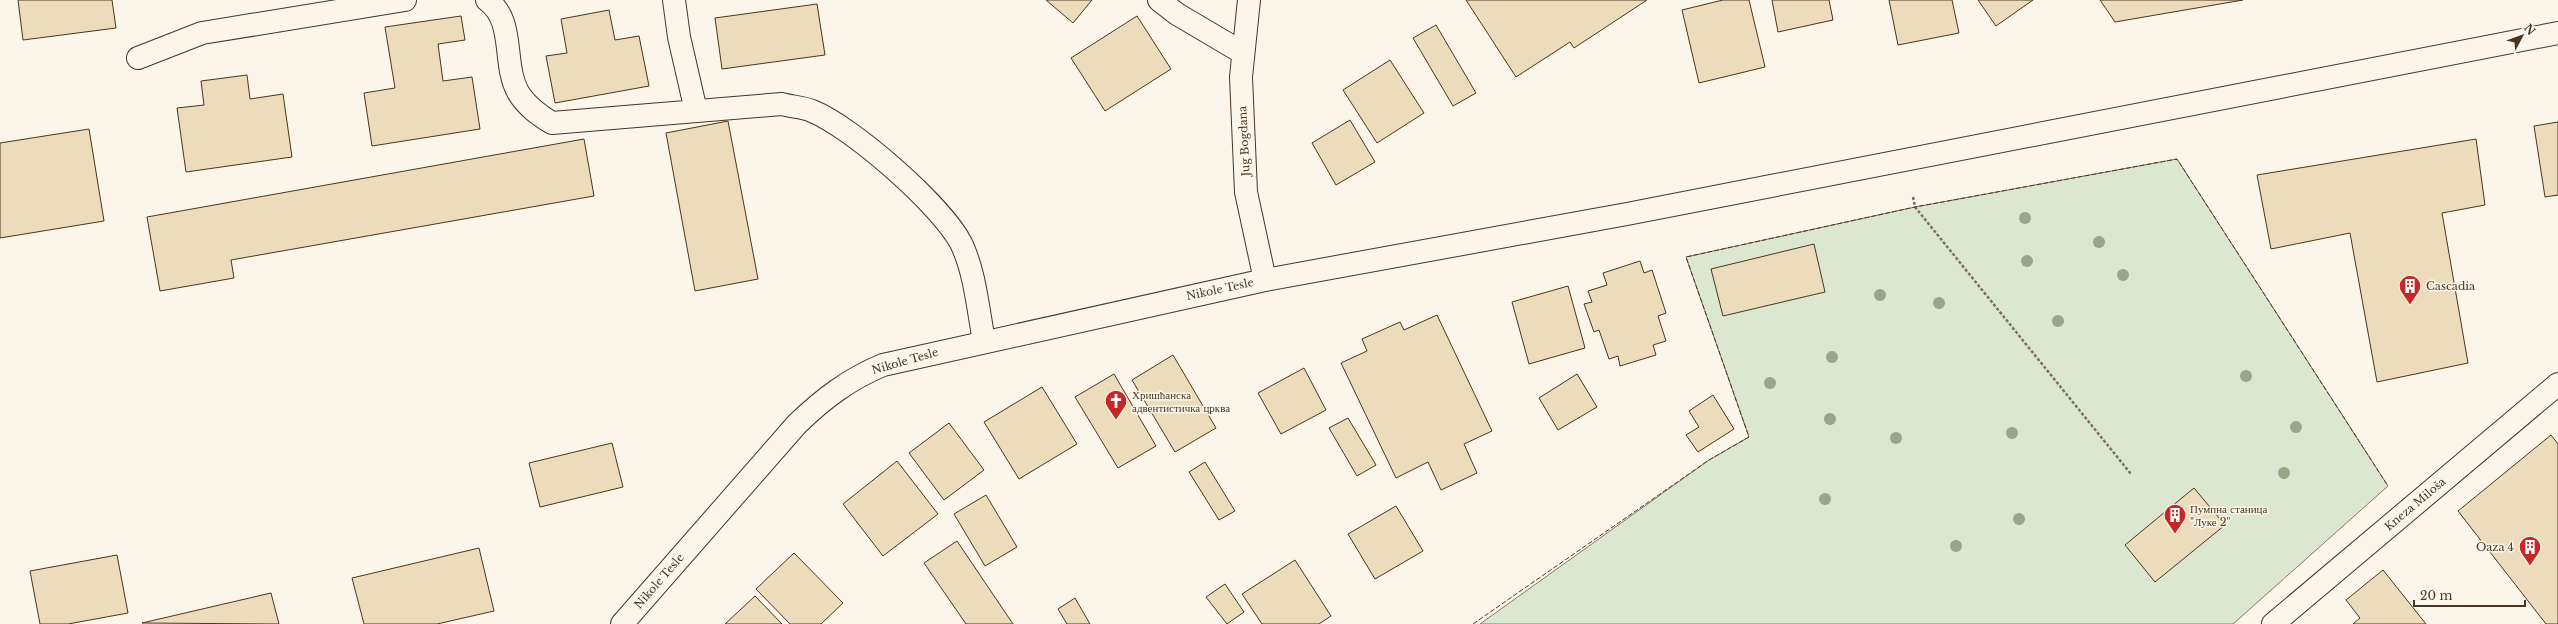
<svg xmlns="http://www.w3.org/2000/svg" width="2558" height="624" font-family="'Libre Baskerville',serif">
	<rect width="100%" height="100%" fill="#fbf6e9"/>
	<path fill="#dce7d0" stroke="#887966" d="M2177,159L2388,486L2233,624H1480L1709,460L1749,437L1686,257L1915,207Z"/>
	<path fill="#ecdcbc" stroke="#4a3520" d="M18,0H112L116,28L23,40Z
		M1046,0H1092L1073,23Z
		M1466,0H1647L1574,48L1570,42L1516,77Z
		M1723,0H1749L1765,67L1699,83L1682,10Z
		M1772,0H1829L1833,20L1778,32Z
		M1889,0H1952L1959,33L1898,45Z
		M1978,0H2033L1996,26Z
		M2100,0H2243L2115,22Z
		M817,4L825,55L722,69L715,18Z
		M609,10L615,40L639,36L649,86L555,103L546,56L567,53L561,19Z
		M461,16L465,40L438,44L443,81L472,77L480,129L372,146L364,93L395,88L385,27Z
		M1137,16L1171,69L1105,111L1071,58Z
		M1436,25L1476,93L1453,106L1413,38Z
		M1390,60L1424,113L1377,143L1343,90Z
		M247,75L250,99L283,94L292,157L186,172L177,108L204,105L201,81Z
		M1350,120L1375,162L1336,185L1312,143Z
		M728,121L758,279L695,291L666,133Z
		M2558,122V195L2545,197L2534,126Z
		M89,129L104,221L0,238V143Z
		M584,139L594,196L231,260L234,278L160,291L147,217Z
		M2476,139L2485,205L2442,213L2468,363L2377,382L2350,233L2271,249L2257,175Z
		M1814,244L1825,292L1723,316L1711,269Z
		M1640,261L1644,273L1652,270L1666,313L1658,316L1666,341L1653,345L1656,355L1620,366L1618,356L1609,359L1599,330L1594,332L1584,304L1592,302L1588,291L1607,285L1603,273Z
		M1568,286L1585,348L1529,364L1512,302Z
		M1437,315L1492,431L1464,444L1477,473L1441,490L1428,462L1396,478L1341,363L1367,351L1362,339L1400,322L1404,330Z
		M1173,355L1216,428L1175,452L1132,380Z
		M1304,368L1326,410L1281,434L1258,393Z
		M1114,374L1156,446L1118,468L1075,397Z
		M1577,374L1597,407L1558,430L1539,398Z
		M1042,387L1077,444L1019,479L984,422Z
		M1713,395L1734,429L1698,452L1686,435L1699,427L1689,411Z
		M1348,418L1376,465L1357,476L1329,428Z
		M949,423L984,470L944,500L909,453Z
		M2551,435L2558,444V624H2546L2458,511Z
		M612,443L623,487L540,507L529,463Z
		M897,461L938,514L883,556L843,504Z
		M1205,462L1235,511L1219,520L1189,472Z
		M2194,488L2225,525L2155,582L2125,545Z
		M986,495L1017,547L985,566L954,514Z
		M1396,506L1423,551L1375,579L1348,534Z
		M957,541L1013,624H966L924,563Z
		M479,548L494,611L437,624H364L352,578Z
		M794,553L843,603L821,624H790L756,589Z
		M117,555L128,613L68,624H40L30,571Z
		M1295,560L1331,616L1319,624H1262L1242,594Z
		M2383,570L2426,624H2353L2360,618L2346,600Z
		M1225,584L1244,612L1227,624L1206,597Z
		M271,593L279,624L142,623Z
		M755,596L782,624H725Z
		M1075,598L1090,624H1067L1058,609Z"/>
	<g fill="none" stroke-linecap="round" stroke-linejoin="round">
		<g stroke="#4a3520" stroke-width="24">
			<path id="minor" d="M487,0C516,21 502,63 518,92C526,106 539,115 552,123L782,104C792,107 803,107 812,111C852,127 941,205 961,243C975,272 978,309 984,341
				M674,0L679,37L696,111
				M1159,0L1177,14L1243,53
				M138,58L202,33L405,0
				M2273,624L2558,384"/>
		</g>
		<g stroke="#4a3520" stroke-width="24">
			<path id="tertiary" d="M1249,0L1241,77L1246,192L1265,280
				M622,624L797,424C823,399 849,379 883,365L1265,280L1627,214L2558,33"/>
		</g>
		<path stroke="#7f6f5c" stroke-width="2.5" stroke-dasharray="3 2" stroke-linecap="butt" d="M1913,197L1915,207L2131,474"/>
		<use href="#minor" stroke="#fbf6e9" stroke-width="22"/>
		<use href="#tertiary" stroke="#fbf6e9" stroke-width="22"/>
		<path stroke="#4a3520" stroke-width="1" stroke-dasharray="5 2" stroke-linecap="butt" d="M1473,624L1709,460L1749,437L1686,257L1915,207L2177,159L2388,486"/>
	</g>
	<g fill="#96a887">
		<circle cx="2025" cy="218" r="6"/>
		<circle cx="2099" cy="242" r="6"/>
		<circle cx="2027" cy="261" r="6"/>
		<circle cx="2123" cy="275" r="6"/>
		<circle cx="1880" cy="295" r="6"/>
		<circle cx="1939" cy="303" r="6"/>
		<circle cx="2058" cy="321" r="6"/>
		<circle cx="1832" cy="357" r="6"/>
		<circle cx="2246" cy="376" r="6"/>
		<circle cx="1770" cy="383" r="6"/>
		<circle cx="1830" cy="419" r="6"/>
		<circle cx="2296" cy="427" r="6"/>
		<circle cx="2012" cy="433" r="6"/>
		<circle cx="1896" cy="438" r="6"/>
		<circle cx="2284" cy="473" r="6"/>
		<circle cx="1825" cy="499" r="6"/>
		<circle cx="2019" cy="519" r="6"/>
		<circle cx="1956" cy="546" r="6"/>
	</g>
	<defs>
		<g id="building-pin" transform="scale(1.15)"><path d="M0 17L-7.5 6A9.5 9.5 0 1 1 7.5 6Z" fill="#c62828" stroke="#fbf6e9"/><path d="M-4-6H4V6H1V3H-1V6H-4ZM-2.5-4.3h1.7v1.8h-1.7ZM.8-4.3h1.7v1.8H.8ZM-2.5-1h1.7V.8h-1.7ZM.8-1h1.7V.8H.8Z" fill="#fff"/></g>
		<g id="church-pin" transform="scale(1.15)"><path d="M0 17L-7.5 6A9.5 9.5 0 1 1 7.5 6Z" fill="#c62828" stroke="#fbf6e9"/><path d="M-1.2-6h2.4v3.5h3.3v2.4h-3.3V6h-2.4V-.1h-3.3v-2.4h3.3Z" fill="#fff"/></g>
	</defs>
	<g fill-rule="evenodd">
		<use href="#building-pin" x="2410" y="286"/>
		<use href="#church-pin" x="1116" y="401"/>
		<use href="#building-pin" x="2175" y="515"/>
		<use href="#building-pin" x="2530" y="547"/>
	</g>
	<g text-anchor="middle" stroke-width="3" stroke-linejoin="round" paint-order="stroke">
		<g font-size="11" fill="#4a3520" stroke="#fbf6e9">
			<text transform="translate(1244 141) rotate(-93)" y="4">Jug Bogdana</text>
			<text transform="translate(1220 289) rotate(-12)" y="4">Nikole Tesle</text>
			<text transform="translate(905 361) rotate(-16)" y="4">Nikole Tesle</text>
			<text transform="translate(2415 504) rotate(-40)" y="4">Kneza Miloša</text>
			<text transform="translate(659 581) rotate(-49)" y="4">Nikole Tesle</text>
		</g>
		<g font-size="11" fill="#4a3520" stroke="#fbf6e9" text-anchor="start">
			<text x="2426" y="290">Cascadia</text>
			<text x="1132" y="399">Хришћанска<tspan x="1132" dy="13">адвентистичка црква</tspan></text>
			<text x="2190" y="513">Пумпна станица<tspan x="2190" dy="13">"Луке 2"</tspan></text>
			<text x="2514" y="551" text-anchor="end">Oaza 4</text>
		</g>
	</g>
	<g transform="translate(2522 36) rotate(49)" stroke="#fbf6e9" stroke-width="3" paint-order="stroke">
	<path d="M0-3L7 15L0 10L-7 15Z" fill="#4a3520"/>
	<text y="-6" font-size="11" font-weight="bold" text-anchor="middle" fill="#4a3520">N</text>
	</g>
	<path d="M2414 600v6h111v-6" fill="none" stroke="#4a3520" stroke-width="2"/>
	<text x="2420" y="600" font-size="12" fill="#4a3520" stroke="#fbf6e9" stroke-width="3" paint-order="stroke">20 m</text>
</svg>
